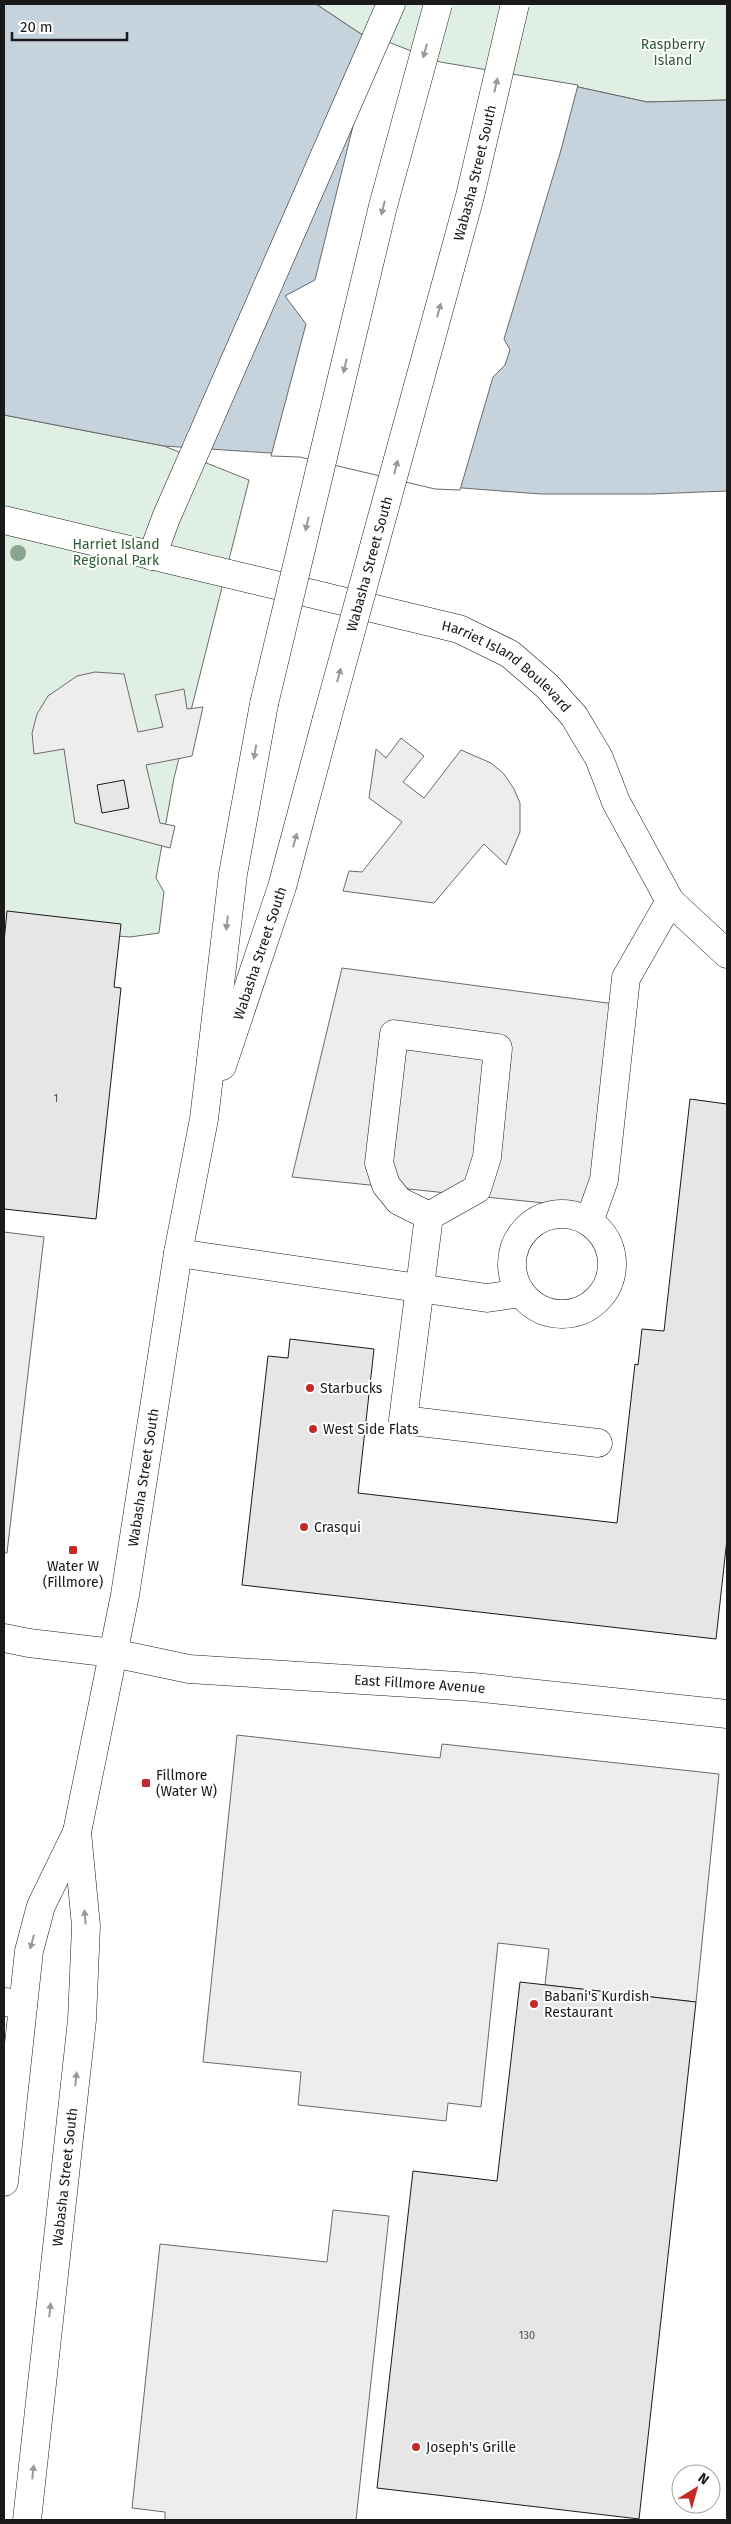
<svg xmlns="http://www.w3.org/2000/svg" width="731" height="2524" font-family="'Fira Sans',sans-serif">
	<rect width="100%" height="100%" fill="#fff"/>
	<path fill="#e0efe3" stroke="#6a6a6a" d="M316,4H727V100L647,102L546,80L439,64L361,34Z
		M4,415L164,446L249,480L174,778L156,878L164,892L159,933L130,937L4,927Z"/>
	<path fill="#ededed" stroke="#6a6a6a" d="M95,672L124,674L138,732L163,727L155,695L184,689L187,709L203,707L192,756L146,765L160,823L175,826L170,848L75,823L64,749L34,754L32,733L37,714L48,696L77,676Z
		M401,738L424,756L403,782L424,798L461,750L491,763L504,774L514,789L520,803V832L506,865L484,844L434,903L343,891L349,871L362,872L402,822L369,798L376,749L386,758Z
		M342,968L630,1006L602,1209L292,1177Z
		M4,1232L44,1237L7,1553H4Z
		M237,1735L440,1758L442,1744L719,1774L696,2002L545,1985L549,1949L498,1943L481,2107L448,2103L446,2121L298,2105L301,2072L203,2062Z
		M333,2210L389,2216L356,2520H165V2512L132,2508L160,2244L327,2262Z"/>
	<path fill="#c6d2dc" stroke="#6a6a6a" d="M4,4H316L361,34L439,64L546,80L647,102L727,100V491L651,494H541L436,486L300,455L164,446L4,415Z"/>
	<path fill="#fff" stroke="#6a6a6a" d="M375,37L440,62L578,85L561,150L504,339L510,350L505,365L493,377L460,490L435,489L300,457L271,456L306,324L285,296L315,280Z"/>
	<path fill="#e6e6e6" stroke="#1a1a1a" d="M124,780L129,808L102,813L97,785Z
		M7,911L121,924L114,987L121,988L96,1219L4,1209V942Z
		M690,1099L727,1104V1539L716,1639L242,1585L268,1356L288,1358L290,1339L374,1349L358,1493L617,1523L635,1364L638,1365L642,1329L664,1331Z
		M520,1982L696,2002L639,2519L377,2488L413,2171L497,2181Z"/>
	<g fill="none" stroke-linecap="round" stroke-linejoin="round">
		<g stroke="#1a1a1a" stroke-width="29">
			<g id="minor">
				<path id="s1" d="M4,520L459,629L510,654L547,686L574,716L599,758L616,802L670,901L727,954"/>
				<path d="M152,556L166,518L391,4"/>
				<circle cx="562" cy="1264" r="50"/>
				<path d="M429,1216L477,1189L487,1157L498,1048L394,1034L379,1163L386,1185L399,1201L429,1216L403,1420L598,1443"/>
				<path d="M589,1222L604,1180L626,978L670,901"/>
				<path d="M178,1253L487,1298L521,1293"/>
				<path id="s2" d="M4,1638L29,1643L113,1653L189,1669L473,1687L727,1714"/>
				<path d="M4,2002L23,2004"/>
			</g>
		</g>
		<g stroke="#1a1a1a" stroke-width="29">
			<g id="major">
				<path id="s3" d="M222,1066L282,887L326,722"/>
				<path id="s4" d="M4,2182L29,1951L41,1906L77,1832L125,1595L178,1253L204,1119L233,874L264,704"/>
				<path id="s5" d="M27,2520L82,2020L86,1926L77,1832"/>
			</g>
		</g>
		<use href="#minor" stroke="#fff" stroke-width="28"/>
		<use href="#major" stroke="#fff" stroke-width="28"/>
		<g stroke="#1a1a1a" stroke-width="29" stroke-linecap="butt">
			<g id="major-bridge">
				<path d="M264,704L383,206L438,4"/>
				<path id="s6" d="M326,722L470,196L515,4"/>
			</g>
		</g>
		<use href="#major-bridge" stroke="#fff" stroke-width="28"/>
	</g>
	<circle fill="#8aa48f" cx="18" cy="553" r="8"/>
	<defs><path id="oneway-solid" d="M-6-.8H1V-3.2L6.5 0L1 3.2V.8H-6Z" transform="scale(1.25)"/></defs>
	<g fill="#989898">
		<use href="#oneway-solid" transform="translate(425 51) rotate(105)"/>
		<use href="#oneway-solid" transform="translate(496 85) rotate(-77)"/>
		<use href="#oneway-solid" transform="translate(383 208) rotate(104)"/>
		<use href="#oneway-solid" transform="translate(439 310) rotate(-75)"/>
		<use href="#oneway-solid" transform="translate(345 366) rotate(103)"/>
		<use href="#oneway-solid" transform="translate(396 467) rotate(-75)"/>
		<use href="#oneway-solid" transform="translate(307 524) rotate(103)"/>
		<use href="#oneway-solid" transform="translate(339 675) rotate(-75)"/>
		<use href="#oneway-solid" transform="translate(255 752) rotate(100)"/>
		<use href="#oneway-solid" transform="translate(295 840) rotate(-75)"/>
		<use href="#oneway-solid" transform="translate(227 923) rotate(97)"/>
		<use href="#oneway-solid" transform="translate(85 1917) rotate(-96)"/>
		<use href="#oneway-solid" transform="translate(32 1942) rotate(105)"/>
		<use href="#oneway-solid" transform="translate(76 2079) rotate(-84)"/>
		<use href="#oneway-solid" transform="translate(50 2310) rotate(-84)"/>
		<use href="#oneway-solid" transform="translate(33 2472) rotate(-84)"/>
	</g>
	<g fill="#c62828" stroke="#fff" stroke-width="2">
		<circle cx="310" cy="1388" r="5"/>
		<circle cx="313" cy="1429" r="5"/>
		<circle cx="304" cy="1527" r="5"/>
		<rect x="68" y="1545" width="10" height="10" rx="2.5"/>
		<rect x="141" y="1778" width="10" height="10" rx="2.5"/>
		<circle cx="534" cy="2004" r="5"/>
		<circle cx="416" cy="2447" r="5"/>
	</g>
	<g text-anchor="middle" stroke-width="4" stroke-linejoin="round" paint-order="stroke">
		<g font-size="11" fill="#4d4d4d">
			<text x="56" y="1102">1</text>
			<text x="527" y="2339">130</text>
		</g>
		<g font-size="14" fill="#2b5a34" stroke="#fff">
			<text x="673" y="49">Raspberry<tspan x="673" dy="16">Island</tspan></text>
			<text x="116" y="549">Harriet Island<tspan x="116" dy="16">Regional Park</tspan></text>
		</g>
		<g font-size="14" fill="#1a1a1a" stroke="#fff">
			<text dy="5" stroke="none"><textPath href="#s6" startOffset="569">Wabasha Street South</textPath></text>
			<text dy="5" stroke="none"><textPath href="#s6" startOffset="164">Wabasha Street South</textPath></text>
			<text dy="5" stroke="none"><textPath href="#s1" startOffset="528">Harriet Island Boulevard</textPath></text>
			<text dy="5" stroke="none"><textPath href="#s3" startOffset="119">Wabasha Street South</textPath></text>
			<text dy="5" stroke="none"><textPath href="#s4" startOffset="722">Wabasha Street South</textPath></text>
			<text dy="5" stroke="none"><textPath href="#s2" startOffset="419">East Fillmore Avenue</textPath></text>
			<text dy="5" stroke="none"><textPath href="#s5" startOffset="345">Wabasha Street South</textPath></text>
		</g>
		<g font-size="14" fill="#1a1a1a" stroke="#fff" text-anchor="start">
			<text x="320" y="1393">Starbucks</text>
			<text x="323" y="1434">West Side Flats</text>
			<text x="314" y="1532">Crasqui</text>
			<text x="73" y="1571" text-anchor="middle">Water W<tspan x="73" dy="16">(Fillmore)</tspan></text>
			<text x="156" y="1780">Fillmore<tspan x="156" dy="16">(Water W)</tspan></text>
			<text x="544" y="2001">Babani's Kurdish<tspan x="544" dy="16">Restaurant</tspan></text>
			<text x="426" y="2452">Joseph's Grille</text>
		</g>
	</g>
	<rect width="731" height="2524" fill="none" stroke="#1a1a1a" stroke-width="10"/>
	<g transform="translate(696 2489) rotate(37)"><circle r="24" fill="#ffffff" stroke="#a3a3a3"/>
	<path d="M0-4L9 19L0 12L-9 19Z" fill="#c62828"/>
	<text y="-8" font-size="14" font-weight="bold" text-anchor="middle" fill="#1a1a1a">N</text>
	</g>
	<path d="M12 32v8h115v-8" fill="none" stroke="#1a1a1a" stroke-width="2.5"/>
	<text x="20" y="32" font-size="15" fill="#1a1a1a" stroke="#ffffff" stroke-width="4" paint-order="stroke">20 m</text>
</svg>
